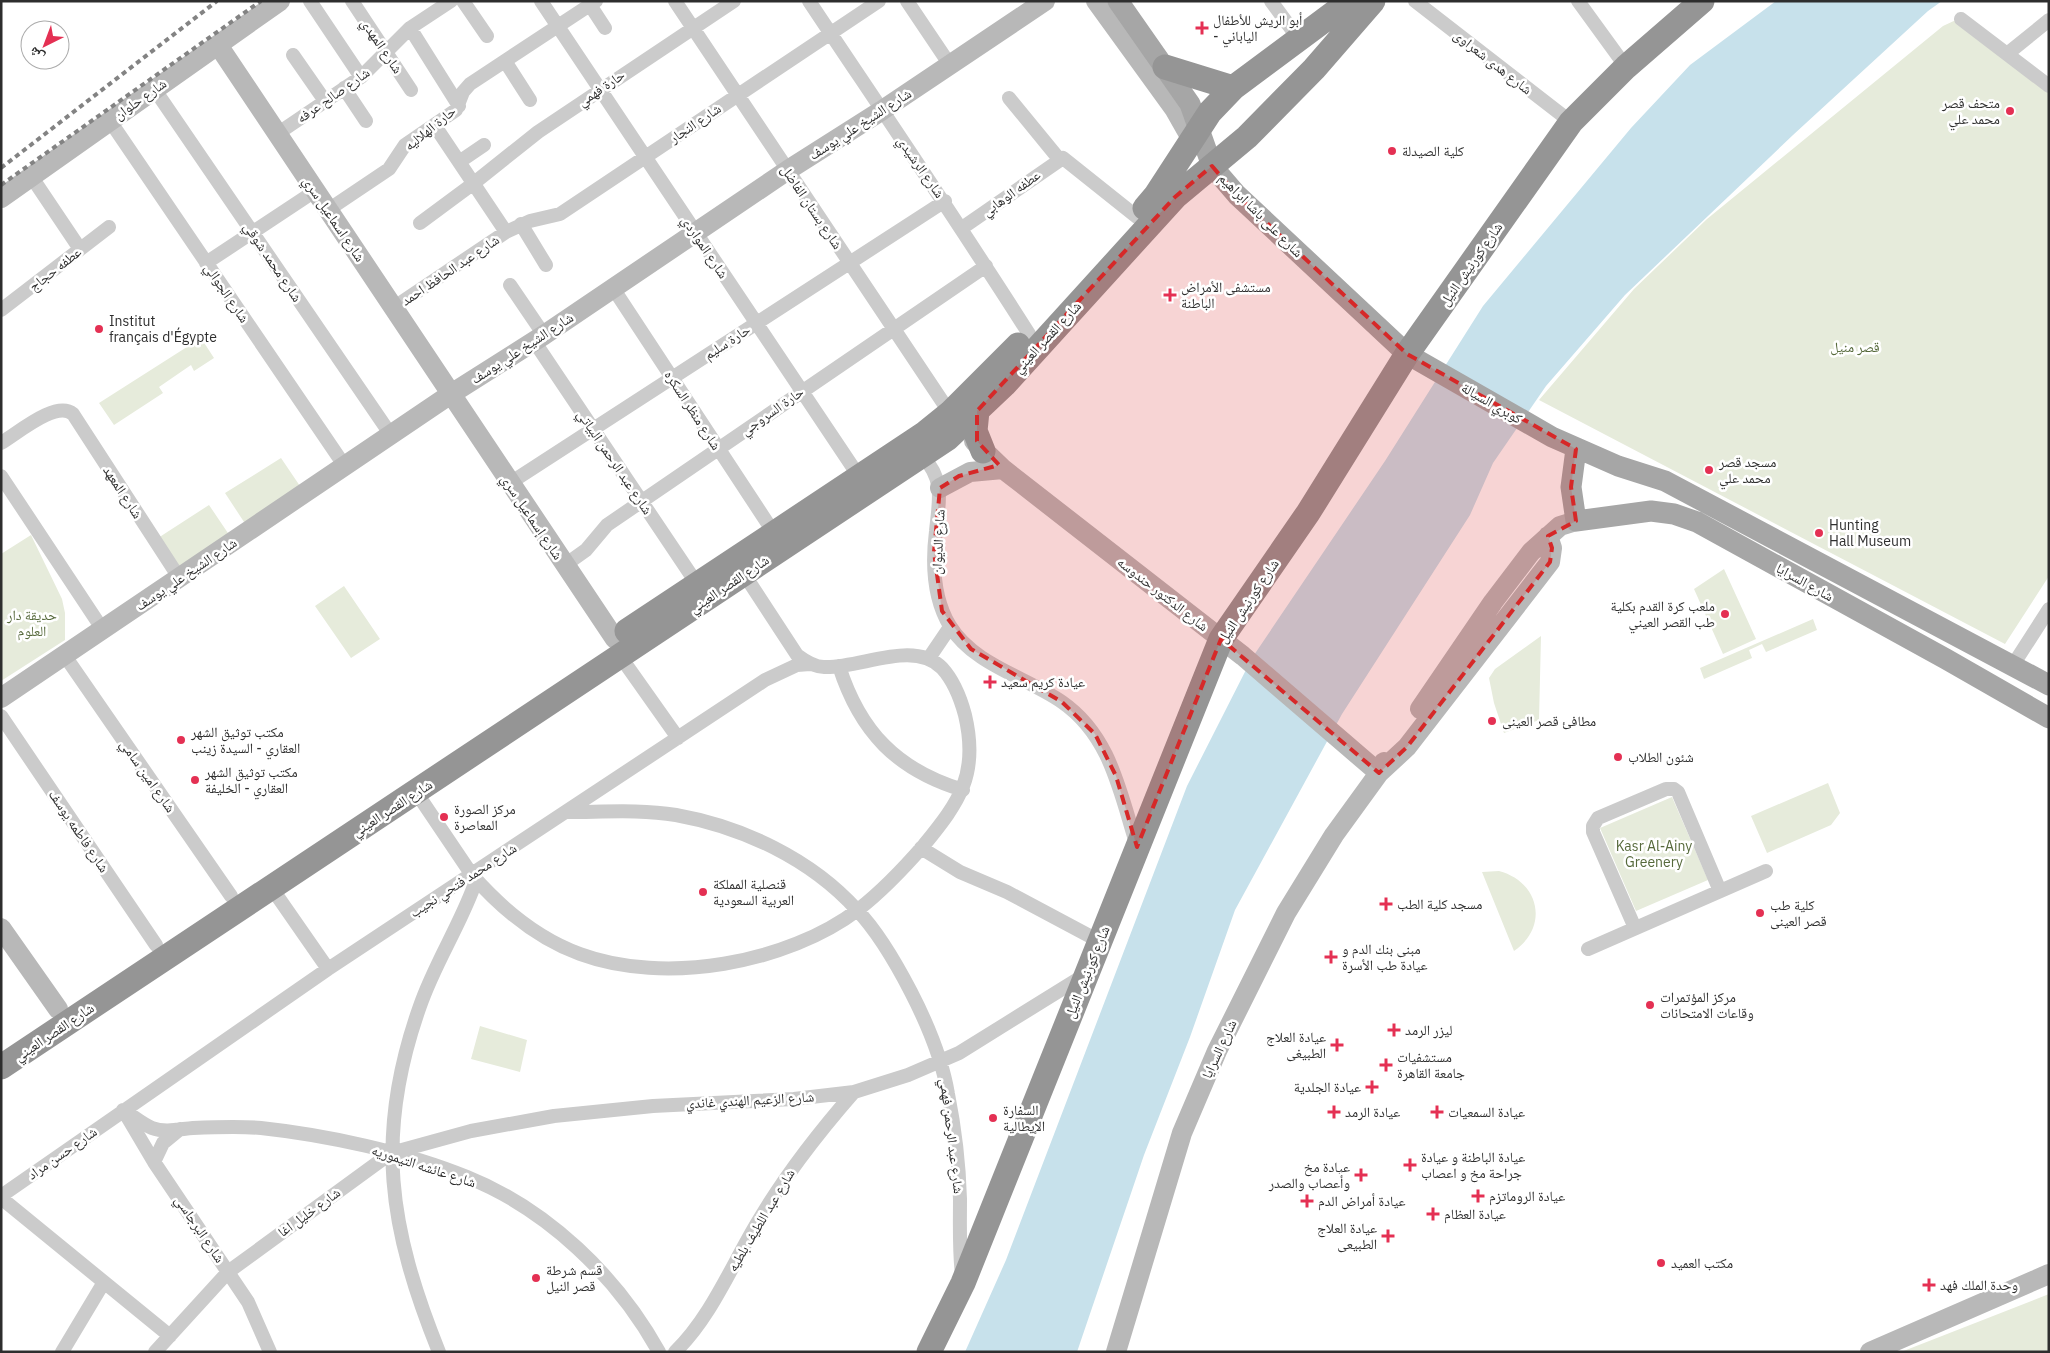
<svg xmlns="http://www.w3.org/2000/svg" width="2050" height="1353" font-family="'IBM Plex Sans','Noto Naskh Arabic',sans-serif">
	<rect width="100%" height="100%" fill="#fff"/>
	<path fill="#e6ebdb" d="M1958,19L2049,89V576L2005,644L1539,400L1634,289L1707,219L1943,26Z
		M201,338L214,358L194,371L191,365L159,387L163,393L114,425L99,403Z
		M281,458L302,489L246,525L225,493Z
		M209,505L232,539L180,573L158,538Z
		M31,535L62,599L65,613V640L1,681V554Z
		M1724,569L1756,639L1723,654L1694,589Z
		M344,586L380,639L351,658L315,606Z
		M1813,619L1817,630L1766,652L1762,644L1749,650L1752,658L1704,679L1700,668Z
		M1541,636L1539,720L1504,733L1494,703L1489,678L1495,669Z
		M1828,783L1840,813L1831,825L1767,853L1751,816Z
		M1672,797L1708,880L1636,911L1600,828Z
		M1499,871C1540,882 1549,927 1514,951L1482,872Z
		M480,1026L527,1040L520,1072L471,1059Z
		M2049,1294V1352H1901Z"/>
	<path fill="#c7e1eb" d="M1776,1H1942L1928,11L1793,135L1625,295L1546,386L1493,463L1470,515L1342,714L1235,910L1190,1037L1144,1155L1077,1352H965L1006,1260L1187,786L1252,658L1385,461L1483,306L1631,128L1690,65Z"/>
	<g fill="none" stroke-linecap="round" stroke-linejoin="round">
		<path stroke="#cbcbcb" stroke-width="14" d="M310,1L361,77
			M352,1L411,90
			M463,1L487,36
			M541,1L862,481
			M675,1L950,413
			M809,1C883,112 958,222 1029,334
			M907,1L950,65
			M1271,1L1298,38
			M1415,1L1571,122
			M1578,1L1626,67
			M590,5L605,28
			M1961,19L2049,86
			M410,28L459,106
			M2007,54L2049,20
			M293,55L325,101
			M505,61L530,100
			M344,88L366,121
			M155,90L391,435
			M1009,98L1059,159
			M110,121L344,465
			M435,126L506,232
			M277,134L361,77L410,28L451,1
			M459,162L484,145
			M31,176L80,249
			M328,210L389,169L405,145L456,110L463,92L470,84L596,1
			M420,223L474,183L538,132L734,1
			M521,224L546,265
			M962,228L1063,158L1137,217
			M206,263L315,191
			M510,285L544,335
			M613,288L774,533
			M393,308L506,232L530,221L560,214L879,1
			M1,310L109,227
			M534,341L697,584
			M1,443C18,433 56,400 73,414L180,579
			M923,457C945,480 939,501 936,531C932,563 933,598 950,626C974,665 1026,677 1062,702C1111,736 1120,793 1137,846
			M1,476L103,630
			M510,483L945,201
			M565,565L586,550L607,525L986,266
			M65,656L231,896
			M620,656L678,738
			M929,658L950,627
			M2013,665L2049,609
			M839,666C860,732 897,770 963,790
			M1,716L156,945
			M416,792L472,875L474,886C459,927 434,965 420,1006C374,1135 389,1228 439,1352
			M567,812C603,812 640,809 676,815C743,827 811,859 857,910C879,933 896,963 911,992C928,1025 942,1058 948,1094C955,1129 959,1164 960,1199C960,1225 959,1250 962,1275
			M921,848L960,872L1007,892L1099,941
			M472,875C502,909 536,938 580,954C664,985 787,964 859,909C882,891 904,868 924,845C960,801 979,774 965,715C961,700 953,680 942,668C913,639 860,669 824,667C814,667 805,661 797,655L744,574
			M271,887L328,969
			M1635,928L1593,832V826L1598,818L1666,789H1674L1678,792L1720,891
			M1588,949L1766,871
			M123,1110C132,1115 142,1124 152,1128C165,1133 180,1129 193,1128C216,1127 239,1126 261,1128C326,1135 406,1152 467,1177C547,1209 617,1276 659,1352
			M125,1113L154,1162L248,1302L270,1352
			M154,1162L163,1143L180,1129
			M1,1196L328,969L765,680L797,665L810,664
			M1,1198L170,1336
			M62,1352L104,1282
			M155,1352L228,1272L391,1153L471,1131L554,1116L653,1106L794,1099L854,1092L908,1075L959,1053L1083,976
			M675,1352C712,1316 732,1264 759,1220C786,1174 819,1132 854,1092"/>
		<path stroke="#b8b8b8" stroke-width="20" d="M1096,1L1175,110L1192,140
			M218,45L615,639
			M1,198L280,1
			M974,441L1003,469L1243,656L1379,773L1384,762
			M940,488L970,472L1003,469
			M1,698L451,394L544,335L788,170L881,111L1045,1
			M1420,709L1493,602L1531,552L1560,526L1576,521
			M1,928L58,1009
			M1116,1352L1182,1133L1217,1051L1286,913L1334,835L1379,773L1407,747L1550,562L1552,548L1548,536
			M1870,1352L2049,1274"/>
		<path stroke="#a6a6a6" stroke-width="21" d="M1118,1L1190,104L1212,166L1237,195L1407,354L1552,437L1618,466L1665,481L2049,685
			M1576,449L1571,487L1576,521L1651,511L1674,514L1697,522L1946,659L2049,718"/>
		<path stroke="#959595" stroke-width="25" d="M1165,67L1233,88
			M1145,208L1156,195L1210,112L1233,88L1350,1
			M977,411L975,431L983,451
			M627,631L924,434L950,413L1018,345
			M1,1067L948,438L1004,385L1175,197L1247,137L1314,69L1373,1
			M929,1352L963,1283L1221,639L1308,513L1407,354L1571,122L1626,67L1702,1"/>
		<path stroke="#838383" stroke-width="4" stroke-dasharray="5 4" stroke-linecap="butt" d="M1,168L217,1
			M1,185L261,1"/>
	</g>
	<path fill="#d62828" fill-opacity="0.2" stroke="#d62828" stroke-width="4" stroke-dasharray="10 6" stroke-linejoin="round" d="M1212,166L1237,195L1407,354L1576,449L1571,487L1576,521L1548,536L1552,548L1550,562L1407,747L1379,773L1221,639L1137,847L1116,776L1095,734L1062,702L971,649L942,611L934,552L940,488L959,476L999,465L977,441V411L1175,197Z"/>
	<g fill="#e43053" stroke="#fff" stroke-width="2">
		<path d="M1199.5 20.5h5v5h5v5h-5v5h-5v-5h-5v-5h5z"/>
		<circle cx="2010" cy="111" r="5"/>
		<circle cx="1392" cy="151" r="5"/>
		<path d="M1167.5 287.5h5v5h5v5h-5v5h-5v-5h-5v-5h5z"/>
		<circle cx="99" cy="329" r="5"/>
		<circle cx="1709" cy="470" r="5"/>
		<circle cx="1819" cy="533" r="5"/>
		<circle cx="1725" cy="614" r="5"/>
		<path d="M987.5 674.5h5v5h5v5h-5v5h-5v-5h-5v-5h5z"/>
		<circle cx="1492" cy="721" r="5"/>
		<circle cx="181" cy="740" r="5"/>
		<circle cx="1618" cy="757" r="5"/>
		<circle cx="195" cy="780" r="5"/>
		<circle cx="444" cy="817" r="5"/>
		<circle cx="703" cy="892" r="5"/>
		<path d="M1383.5 896.5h5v5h5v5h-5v5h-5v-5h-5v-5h5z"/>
		<circle cx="1760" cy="913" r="5"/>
		<path d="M1328.5 949.5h5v5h5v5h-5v5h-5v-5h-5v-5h5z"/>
		<circle cx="1650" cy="1005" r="5"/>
		<path d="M1391.5 1022.5h5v5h5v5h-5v5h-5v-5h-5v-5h5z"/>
		<path d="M1334.5 1037.5h5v5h5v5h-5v5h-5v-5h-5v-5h5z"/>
		<path d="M1383.5 1057.5h5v5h5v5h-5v5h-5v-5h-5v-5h5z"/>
		<path d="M1369.5 1079.5h5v5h5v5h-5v5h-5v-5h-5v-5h5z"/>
		<path d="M1331.5 1104.5h5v5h5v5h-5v5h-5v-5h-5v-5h5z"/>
		<path d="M1434.5 1104.5h5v5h5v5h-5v5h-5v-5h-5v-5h5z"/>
		<circle cx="993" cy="1118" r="5"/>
		<path d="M1407.5 1157.5h5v5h5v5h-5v5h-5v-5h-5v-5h5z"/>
		<path d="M1358.5 1167.5h5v5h5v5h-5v5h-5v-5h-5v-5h5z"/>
		<path d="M1475.5 1188.5h5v5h5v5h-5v5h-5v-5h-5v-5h5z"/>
		<path d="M1304.5 1193.5h5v5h5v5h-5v5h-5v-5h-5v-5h5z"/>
		<path d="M1430.5 1206.5h5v5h5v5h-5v5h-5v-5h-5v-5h5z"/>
		<path d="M1385.5 1228.5h5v5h5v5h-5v5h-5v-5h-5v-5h5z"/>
		<circle cx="1661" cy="1263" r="5"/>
		<circle cx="536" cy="1278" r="5"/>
		<path d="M1926.5 1277.5h5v5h5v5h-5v5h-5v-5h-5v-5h5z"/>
	</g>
	<g text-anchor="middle" stroke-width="5" stroke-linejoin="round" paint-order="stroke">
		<g font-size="14" fill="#2e2e2e" stroke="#fff" text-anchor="start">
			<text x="1213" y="25">أبو الريش للأطفال<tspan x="1213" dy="16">- الياباني</tspan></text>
			<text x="2000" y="108" text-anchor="end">متحف قصر<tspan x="2000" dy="16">محمد علي</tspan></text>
			<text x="1402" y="156">كلية الصيدلة</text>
			<text x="1181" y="292">مستشفى الأمراض<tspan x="1181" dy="16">الباطنة</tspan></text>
			<text x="109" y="326">Institut<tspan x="109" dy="16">français d'Égypte</tspan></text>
			<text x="1719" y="467">مسجد قصر<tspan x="1719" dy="16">محمد علي</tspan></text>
			<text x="1829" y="530">Hunting<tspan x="1829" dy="16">Hall Museum</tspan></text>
			<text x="1715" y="611" text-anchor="end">ملعب كرة القدم بكلية<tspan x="1715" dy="16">طب القصر العيني</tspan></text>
			<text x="1001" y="687">عيادة كريم سعيد</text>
			<text x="1502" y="726">مطافئ قصر العينى</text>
			<text x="191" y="737">مكتب توثيق الشهر<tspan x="191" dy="16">العقاري - السيدة زينب</tspan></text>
			<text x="1628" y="762">شئون الطلاب</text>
			<text x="205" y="777">مكتب توثيق الشهر<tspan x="205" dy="16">العقاري - الخليفة</tspan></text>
			<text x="454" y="814">مركز الصورة<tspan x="454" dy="16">المعاصرة</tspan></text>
			<text x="713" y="889">قنصلية المملكة<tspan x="713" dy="16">العربية السعودية</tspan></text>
			<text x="1397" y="909">مسجد كلية الطب</text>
			<text x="1770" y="910">كلية طب<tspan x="1770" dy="16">قصر العينى</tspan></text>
			<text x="1342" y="954">مبنى بنك الدم و<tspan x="1342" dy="16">عيادة طب الأسرة</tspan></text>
			<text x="1660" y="1002">مركز المؤتمرات<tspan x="1660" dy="16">وقاعات الامتحانات</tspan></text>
			<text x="1405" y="1035">ليزر الرمد</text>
			<text x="1326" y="1042" text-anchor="end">عيادة العلاج<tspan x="1326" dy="16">الطبيغى</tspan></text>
			<text x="1397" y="1062">مستشفيات<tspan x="1397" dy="16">جامعة القاهرة</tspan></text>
			<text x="1361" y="1092" text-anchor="end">عيادة الجلدية</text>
			<text x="1003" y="1115">السفارة<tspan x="1003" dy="16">الإيطالية</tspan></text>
			<text x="1345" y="1117">عيادة الرمد</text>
			<text x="1448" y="1117">عيادة السمعيات</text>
			<text x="1421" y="1162">عيادة الباطنة و عيادة<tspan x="1421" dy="16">جراحة مخ و اعصاب</tspan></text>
			<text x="1350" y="1172" text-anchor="end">عيادة مخ<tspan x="1350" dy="16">وأعصاب والصدر</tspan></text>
			<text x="1489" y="1201">عيادة الروماتزم</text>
			<text x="1318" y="1206">عيادة أمراض الدم</text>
			<text x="1444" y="1219">عيادة العظام</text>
			<text x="1377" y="1233" text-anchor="end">عيادة العلاج<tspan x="1377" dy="16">الطبيعى</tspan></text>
			<text x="1671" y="1268">مكتب العميد</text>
			<text x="546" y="1275">قسم شرطة<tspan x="546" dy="16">قصر النيل</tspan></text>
			<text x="1940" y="1290">وحدة الملك فهد</text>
		</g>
		<g font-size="14" fill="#2e2e2e" stroke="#fff">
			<text transform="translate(382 46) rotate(56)" y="5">شارع المهدي</text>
			<text transform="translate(1493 62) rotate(38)" y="5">شارع هدى شعراوى</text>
			<text transform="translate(601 88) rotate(-34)" y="5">حارة فهمي</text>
			<text transform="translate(333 95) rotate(-35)" y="5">شارع صالح عرفه</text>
			<text transform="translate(140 99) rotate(-35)" y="5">شارع حلوان</text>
			<text transform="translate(695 123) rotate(-34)" y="5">شارع النجار</text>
			<text transform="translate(860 124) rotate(-33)" y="5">شارع الشيخ علي يوسف</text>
			<text transform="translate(430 128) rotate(-39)" y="5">حارة الهلاليه</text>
			<text transform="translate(921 167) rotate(55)" y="5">شارع الرشيدي</text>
			<text transform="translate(1011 193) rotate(-36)" y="5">عطفه الوهابي</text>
			<text transform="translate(812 207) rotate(56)" y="5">شارع بستان الفاضل</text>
			<text transform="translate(1261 215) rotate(45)" y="5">شارع على باشا ابراهيم</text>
			<text transform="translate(334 219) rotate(56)" y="5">شارع اسماعيل سري</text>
			<text transform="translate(705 247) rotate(56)" y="5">شارع المواردي</text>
			<text transform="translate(273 262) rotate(56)" y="5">شارع محمد شوقي</text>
			<text transform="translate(1471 264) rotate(-55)" y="5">شارع كورنيش النيل</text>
			<text transform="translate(55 269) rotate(-38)" y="5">عطفه حجاج</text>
			<text transform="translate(450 270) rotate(-34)" y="5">شارع عبد الحافظ احمد</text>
			<text transform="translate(227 293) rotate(56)" y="5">شارع الجوالي</text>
			<text transform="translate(1047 337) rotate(-47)" y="5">شارع القصر العيني</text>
			<text transform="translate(727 342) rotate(-33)" y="5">حارة سليم</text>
			<text transform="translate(522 348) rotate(-33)" y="5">شارع الشيخ علي يوسف</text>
			<text transform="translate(1492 403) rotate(30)" y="5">كوبري السيالة</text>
			<text transform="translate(693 410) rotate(57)" y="5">شارع منظر السكره</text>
			<text transform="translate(772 411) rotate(-35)" y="5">حارة السروجي</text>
			<text transform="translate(615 462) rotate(56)" y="5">شارع عبد الرحمن البياتي</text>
			<text transform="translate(123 492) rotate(57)" y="5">شارع المعهد</text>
			<text transform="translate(532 517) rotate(56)" y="5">شارع إسماعيل سري</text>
			<text transform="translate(938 542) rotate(-87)" y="5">شارع الديوان</text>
			<text transform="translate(186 574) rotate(-34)" y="5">شارع الشيخ علي يوسف</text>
			<text transform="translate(1805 582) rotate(29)" y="5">شارع السرايا</text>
			<text transform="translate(729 584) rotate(-34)" y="5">شارع القصر العيني</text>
			<text transform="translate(1163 594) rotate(38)" y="5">شارع الدكتور حندوسه</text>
			<text transform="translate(1248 601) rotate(-56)" y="5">شارع كورنيش النيل</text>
			<text transform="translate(148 776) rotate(55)" y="5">شارع امين سامي</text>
			<text transform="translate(392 808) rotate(-33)" y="5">شارع القصر العيني</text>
			<text transform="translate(79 831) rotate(56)" y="5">شارع فاطمه يوسف</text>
			<text transform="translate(463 880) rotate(-33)" y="5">شارع محمد فتحي نجيب</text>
			<text transform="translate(1087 972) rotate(-68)" y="5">شارع كورنيش النيل</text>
			<text transform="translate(54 1032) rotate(-34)" y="5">شارع القصر العيني</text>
			<text transform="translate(1219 1049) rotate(-65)" y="5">شارع السرايا</text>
			<text transform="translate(750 1100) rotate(-3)" y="5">شارع الزعيم الهندي غاندي</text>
			<text transform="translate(952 1136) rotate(83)" y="5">شارع عبد الرحمن فهمي</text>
			<text transform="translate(62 1153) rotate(-35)" y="5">شارع حسن مراد</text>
			<text transform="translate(424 1166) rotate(18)" y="5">شارع عائشه التيموريه</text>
			<text transform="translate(309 1212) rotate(-36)" y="5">شارع خليل اغا</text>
			<text transform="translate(761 1220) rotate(-59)" y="5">شارع عبد اللطيف بلطيه</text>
			<text transform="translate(200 1229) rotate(56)" y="5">شارع البرجاسي</text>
		</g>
		<g font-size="14" fill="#56693b" stroke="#fff">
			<text x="1855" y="352">قصر منيل</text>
			<text x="32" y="620">حديقة دار<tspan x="32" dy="16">العلوم</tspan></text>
			<text x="1654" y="851">Kasr Al-Ainy<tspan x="1654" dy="16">Greenery</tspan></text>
		</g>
	</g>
	<rect width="2050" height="1353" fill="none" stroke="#2e2e2e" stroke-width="5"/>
	<g transform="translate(45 45) rotate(222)"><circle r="24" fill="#ffffff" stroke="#ababab"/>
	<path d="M0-4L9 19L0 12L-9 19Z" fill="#e43053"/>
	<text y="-8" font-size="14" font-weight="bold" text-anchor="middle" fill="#2e2e2e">ش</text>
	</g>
</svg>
